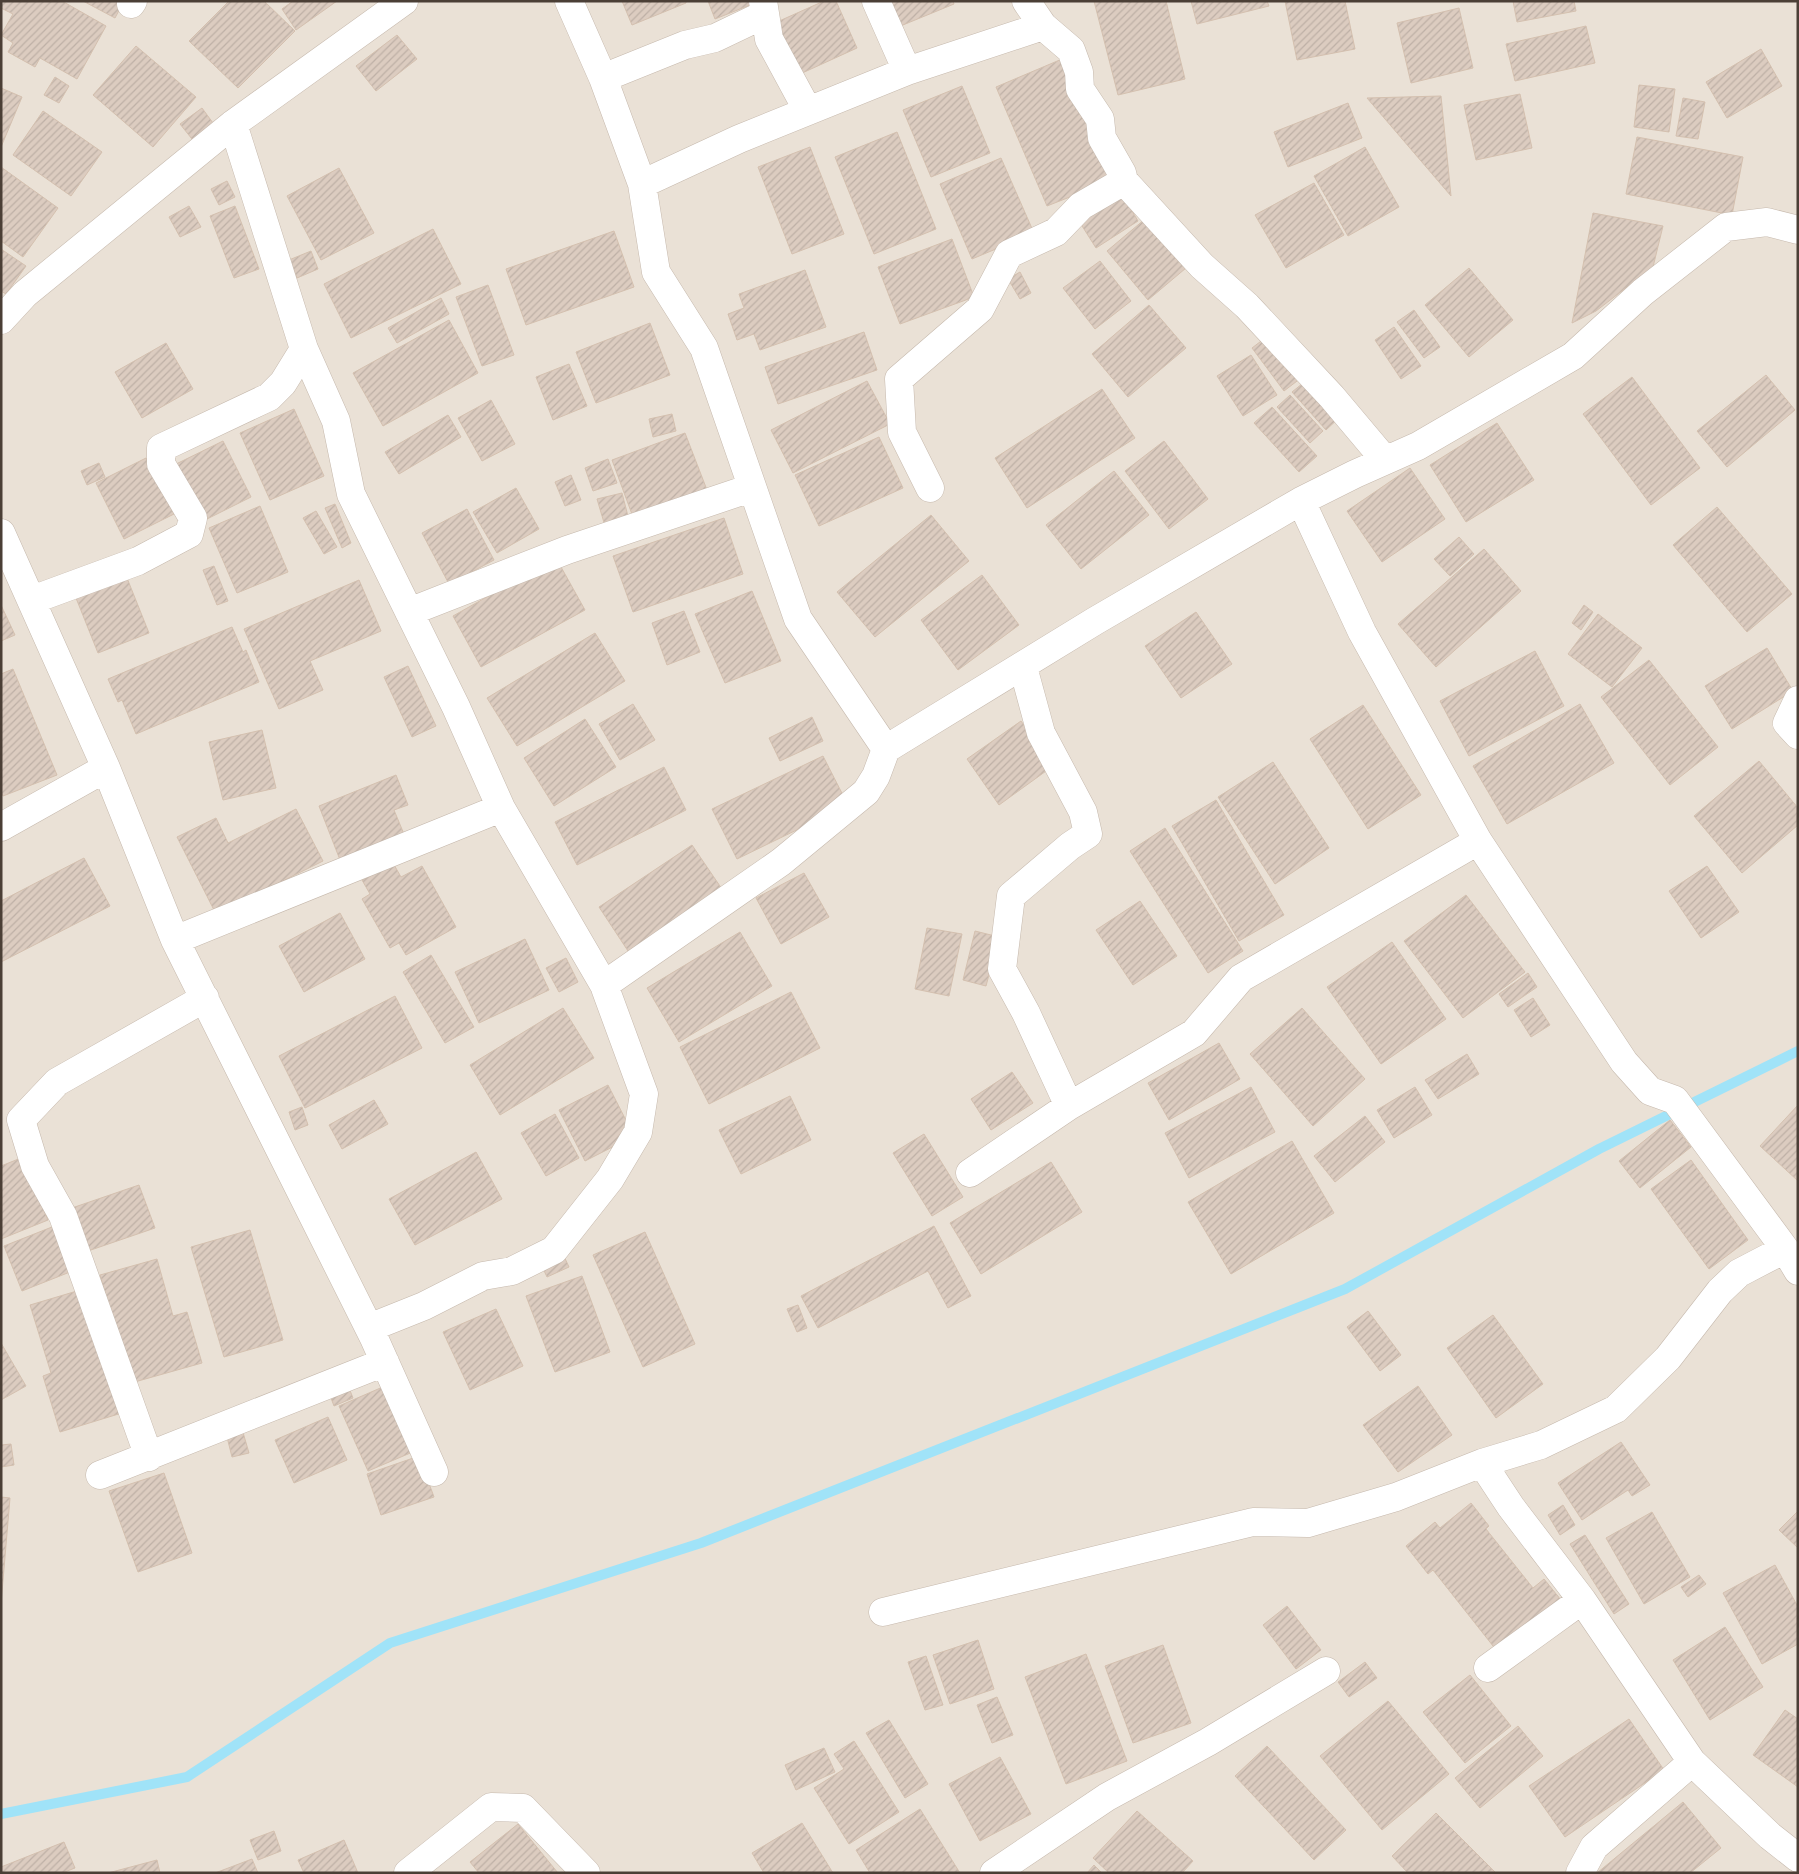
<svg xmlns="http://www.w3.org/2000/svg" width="1799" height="1874" font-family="'Fira Sans',sans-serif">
	<defs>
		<pattern id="building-hatch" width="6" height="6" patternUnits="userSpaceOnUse" patternTransform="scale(1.25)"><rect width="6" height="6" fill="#dcccc0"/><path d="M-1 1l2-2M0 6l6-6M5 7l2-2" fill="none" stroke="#beb0a6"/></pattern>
	</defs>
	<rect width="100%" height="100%" fill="#f6f0e9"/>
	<path fill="#eae1d6" d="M1,1H1798V1873H1Z"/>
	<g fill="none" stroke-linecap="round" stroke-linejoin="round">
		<path stroke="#a0e3f8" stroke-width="10" d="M1,1814L187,1777L390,1643L701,1543L1345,1289L1599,1149L1798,1051"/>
	</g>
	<path fill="url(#building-hatch)" stroke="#d4c0af" d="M1,1H62L106,26L77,79L40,58L35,67L8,52L13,43L1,35L13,14L1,8Z
		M83,1H124L115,18Z
		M229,1H264L295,31L238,88L189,41Z
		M293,1H337L296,30L282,9Z
		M622,1H686V3L632,25Z
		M708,1H754L755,3L715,19Z
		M824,1H836L857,48L800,74L777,22Z
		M888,1H953L954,4L898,27Z
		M1094,1H1166L1185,79L1118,95Z
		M1191,1H1267L1269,6L1197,24Z
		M1285,1H1345L1355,49L1297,60Z
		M1513,1H1574L1576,11L1517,22Z
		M1459,8L1473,68L1411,83L1397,23Z
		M1586,26L1595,63L1515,81L1506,44Z
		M397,35L417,59L376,91L356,66Z
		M136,46L196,97L153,147L93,95Z
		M1761,49L1782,86L1727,118L1706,82Z
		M1062,59L1113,180L1047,206L996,87Z
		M55,77L69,86L59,103L44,95Z
		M1639,85L1675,89L1669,132L1634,127Z
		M962,86L990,153L931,177L903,110Z
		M1,88L22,97L1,147Z
		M1520,94L1532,148L1476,160L1464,105Z
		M1441,96L1451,196L1367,98Z
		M1683,98L1705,102L1698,139L1676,136Z
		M1348,103L1362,138L1288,167L1274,132Z
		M202,108L213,123L192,139L180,124Z
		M43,111L102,152L71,196L13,155Z
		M897,132L936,229L874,254L835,157Z
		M1637,137L1743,157L1732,215L1626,194Z
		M810,147L844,234L792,254L758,167Z
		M1365,147L1399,207L1348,236L1314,176Z
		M1001,158L1034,233L972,259L940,184Z
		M1,167L58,208L23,257L1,241Z
		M339,168L374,233L321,260L287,196Z
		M227,181L235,197L219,205L211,189Z
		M1314,183L1344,235L1286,268L1255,215Z
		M1120,191L1138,221L1096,248L1077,218Z
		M189,206L201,227L180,237L169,217Z
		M235,206L259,269L234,278L210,216Z
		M1593,213L1663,226L1653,267L1596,311L1572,323Z
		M1145,219L1186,268L1148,300L1107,251Z
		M433,229L461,284L351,338L324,284Z
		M614,231L634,287L526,325L506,269Z
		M952,239L974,297L900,324L878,267Z
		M1,249L26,266L6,294L1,291Z
		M311,251L318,269L297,278L289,260Z
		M1100,261L1131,301L1095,329L1063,288Z
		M1469,268L1513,320L1469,357L1425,305Z
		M805,270L826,327L760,350L754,334L737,340L728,314L744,308L739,294Z
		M1020,272L1031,293L1020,299L1008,279Z
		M488,285L514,355L482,366L456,297Z
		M441,298L449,314L397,343L388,328Z
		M1149,305L1186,348L1128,397L1092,354Z
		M1414,310L1440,347L1424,358L1397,322Z
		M449,320L478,373L383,426L353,373Z
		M650,323L670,375L596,403L576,352Z
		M1394,327L1421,366L1401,379L1375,340Z
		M864,332L877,370L778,404L765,367Z
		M1269,335L1301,378L1284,391L1252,348Z
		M166,343L193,389L142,418L115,372Z
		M1251,355L1277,395L1243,416L1217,376Z
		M569,364L587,406L553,420L536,377Z
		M1766,375L1795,410L1727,467L1697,431Z
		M1632,377L1700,468L1651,505L1583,414Z
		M1308,379L1341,416L1326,430L1292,392Z
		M867,381L890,424L793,473L771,430Z
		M1102,389L1135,438L1027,508L995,458Z
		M1290,395L1323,431L1310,443L1277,407Z
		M491,400L515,444L482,461L458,418Z
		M1272,407L1317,456L1299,472L1254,423Z
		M294,409L324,476L270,500L240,433Z
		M672,414L676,431L653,437L649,419Z
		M448,415L461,437L399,474L385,452Z
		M1497,423L1534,480L1466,522L1430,465Z
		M685,433L707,490L633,517L612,460Z
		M879,437L903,488L819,526L795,475Z
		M223,441L251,497L199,523L170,467Z
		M1164,441L1208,499L1169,529L1125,471Z
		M146,458L174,514L124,539L96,483Z
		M608,459L617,483L593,491L585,468Z
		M99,463L105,477L87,485L81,471Z
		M1410,468L1445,519L1382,562L1347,511Z
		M1114,471L1149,515L1081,569L1046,525Z
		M571,475L581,500L565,506L555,482Z
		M516,488L539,529L497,553L473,512Z
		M622,493L629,520L605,526L597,499Z
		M335,504L351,543L342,548L325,508Z
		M260,506L288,572L237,593L209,528Z
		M1717,507L1792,594L1747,632L1673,545Z
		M467,509L494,560L449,584L422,533Z
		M316,511L337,547L324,554L303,518Z
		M931,515L969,561L875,637L837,592Z
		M724,518L743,574L633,612L613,556Z
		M1459,537L1474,554L1450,576L1434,559Z
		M1484,549L1521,591L1436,667L1398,624Z
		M556,558L585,610L481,667L453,616Z
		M214,566L228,601L217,605L203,570Z
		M982,575L1019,625L958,670L921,620Z
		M127,578L149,633L98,653L76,598Z
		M359,580L381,631L310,661L323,690L279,709L244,629Z
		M752,591L781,661L725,683L695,614Z
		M1,605L15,635L1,641Z
		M1584,605L1593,612L1581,630L1572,623Z
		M684,611L700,652L667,665L652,623Z
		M1196,612L1232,664L1181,698L1145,646Z
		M1598,614L1642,648L1612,687L1568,654Z
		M232,627L243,652L246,650L259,682L136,734L122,700L118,702L108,679Z
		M595,633L625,681L517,746L487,698Z
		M1767,648L1793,691L1732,729L1705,686Z
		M1535,651L1564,706L1469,756L1440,701Z
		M1649,660L1718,747L1670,785L1601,697Z
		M408,666L436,726L412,737L384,677Z
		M13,669L57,775L3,796L1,791V674Z
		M633,704L655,740L620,760L599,724Z
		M1580,704L1614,763L1507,824L1473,766Z
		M1363,705L1421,795L1368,829L1310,739Z
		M812,717L823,741L780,761L769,738Z
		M585,719L616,767L554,806L524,758Z
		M1021,721L1053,766L999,805L967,759Z
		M262,730L276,788L223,800L209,742Z
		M823,756L848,805L737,859L712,809Z
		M1759,761L1798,808V825L1742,873L1694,816Z
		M1273,762L1329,848L1275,884L1218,797Z
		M664,767L686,810L577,865L555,822Z
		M396,775L408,805L394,810L406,839L342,865L319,806Z
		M1216,800L1284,915L1239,941L1172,826Z
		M296,809L323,861L216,914L177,837L216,818L228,843Z
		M1165,828L1243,951L1208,973L1130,851Z
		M692,845L724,892L630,954L599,907Z
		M84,858L110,906L1,962V901Z
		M393,863L401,877L422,866L456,927L406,955L399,943L390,948L362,899L370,894L362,880Z
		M1707,866L1739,912L1701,938L1669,891Z
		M804,873L829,917L781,944L756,898Z
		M1466,895L1525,972L1463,1018L1404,941Z
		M1140,901L1177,956L1133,985L1096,930Z
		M340,913L365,959L304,992L279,946Z
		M927,928L962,934L949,996L915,989Z
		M975,931L999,937L986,986L963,980Z
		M740,932L772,986L679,1042L647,988Z
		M525,939L549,990L479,1023L455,972Z
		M1392,942L1446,1019L1381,1064L1327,987Z
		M431,955L474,1027L445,1043L403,972Z
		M566,958L578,982L559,992L546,968Z
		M1528,973L1537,987L1508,1007L1499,994Z
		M791,992L820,1048L709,1104L680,1047Z
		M395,996L422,1048L305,1108L279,1056Z
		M1533,998L1550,1025L1531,1037L1514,1010Z
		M563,1008L594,1058L500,1115L470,1065Z
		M1302,1008L1365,1079L1313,1126L1250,1054Z
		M1219,1043L1240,1079L1169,1120L1148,1083Z
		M1467,1054L1479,1074L1438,1099L1425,1080Z
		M1012,1072L1033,1103L991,1130L971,1099Z
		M608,1085L634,1136L585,1161L559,1110Z
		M1251,1087L1275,1132L1189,1178L1165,1133Z
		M1415,1087L1432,1115L1394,1138L1377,1110Z
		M790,1096L811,1140L741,1174L719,1130Z
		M374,1100L388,1124L342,1149L329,1125Z
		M1798,1105V1181L1760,1146Z
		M302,1107L308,1125L295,1130L289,1112Z
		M555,1114L579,1158L546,1176L521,1133Z
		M1365,1116L1385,1142L1335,1182L1314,1156Z
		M1670,1120L1691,1147L1640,1188L1619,1161Z
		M924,1134L963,1197L932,1216L893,1153Z
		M1292,1141L1334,1213L1231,1274L1188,1202Z
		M476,1152L502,1199L415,1245L389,1199Z
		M21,1158L48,1220L1,1239V1166Z
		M1691,1160L1748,1240L1709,1269L1651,1189Z
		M1051,1162L1082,1212L981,1274L950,1223Z
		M139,1185L155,1228L85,1252L69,1209Z
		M57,1225L75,1270L22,1291L4,1246Z
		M934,1226L971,1296L948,1308L928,1271L818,1328L801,1296Z
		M250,1230L283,1340L224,1357L191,1247Z
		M645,1232L695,1344L643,1367L593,1255Z
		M562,1252L569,1267L547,1277L540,1262Z
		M157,1259L173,1316L187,1312L202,1363L131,1383L100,1275Z
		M582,1276L610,1352L555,1372L526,1296Z
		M87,1288L125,1412L60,1432L43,1376L51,1373L30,1305Z
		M798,1305L807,1328L797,1332L787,1309Z
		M496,1309L523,1366L470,1390L443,1332Z
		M1368,1311L1401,1355L1380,1371L1347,1327Z
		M1493,1315L1543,1384L1496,1418L1447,1348Z
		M1,1343L26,1386L1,1400Z
		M347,1383L353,1398L334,1406L328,1390Z
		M385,1386L415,1451L368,1471L339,1406Z
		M1418,1386L1452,1435L1398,1472L1363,1425Z
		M328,1417L347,1460L294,1483L275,1440Z
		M242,1429L249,1453L232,1457L226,1433Z
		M1621,1442L1650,1485L1632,1496L1628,1490L1582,1520L1558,1483Z
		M11,1444L14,1465L1,1467V1445Z
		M419,1456L434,1497L381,1515L367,1474Z
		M164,1473L192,1553L138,1572L109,1491Z
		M1,1497L10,1498L1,1604Z
		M1471,1503L1489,1526L1486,1529L1533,1588L1544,1579L1561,1600L1497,1651L1433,1570L1428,1574L1406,1546L1435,1522L1440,1528Z
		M1563,1505L1575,1525L1560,1535L1548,1515Z
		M1798,1511V1548L1779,1530Z
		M1652,1512L1690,1577L1644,1604L1606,1538Z
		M1585,1535L1629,1604L1614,1614L1570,1544Z
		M1775,1565L1798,1607V1644L1762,1664L1723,1593Z
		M1699,1575L1706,1584L1688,1597L1681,1587Z
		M1287,1606L1321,1650L1296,1669L1263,1625Z
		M1725,1627L1763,1687L1710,1720L1673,1660Z
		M978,1640L994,1689L950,1704L933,1655Z
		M1163,1645L1191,1723L1133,1743L1105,1666Z
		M1086,1654L1127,1761L1066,1784L1025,1677Z
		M926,1656L943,1705L925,1710L908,1662Z
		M1365,1662L1377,1678L1349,1697L1338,1682Z
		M1470,1675L1511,1726L1465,1763L1423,1712Z
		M997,1697L1013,1735L992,1743L977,1705Z
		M1388,1701L1449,1774L1382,1830L1320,1756Z
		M1785,1710L1798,1719V1787L1753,1755Z
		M1629,1719L1664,1770L1565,1837L1529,1786Z
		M889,1720L928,1784L905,1798L866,1733Z
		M1518,1726L1543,1756L1480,1808L1455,1778Z
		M854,1741L899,1812L849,1844L814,1788L844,1769L834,1754Z
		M1267,1746L1346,1830L1314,1860L1235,1776Z
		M824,1748L835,1772L796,1790L785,1765Z
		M1000,1757L1031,1814L980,1841L949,1784Z
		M1683,1802L1721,1848L1690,1873H1597Z
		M920,1809L960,1873H870L856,1850Z
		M1137,1811L1193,1861L1182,1873H1109L1093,1858Z
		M1436,1813L1496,1873H1408L1392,1856Z
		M802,1823L833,1873H764L752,1853Z
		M518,1824L558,1873H479L470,1862Z
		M274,1831L281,1851L258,1860L250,1840Z
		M344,1840L358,1873H304L298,1860Z
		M64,1842L75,1868L62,1873H1V1867Z
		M252,1859L258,1873H215Z
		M157,1860L160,1873H108Z
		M1094,1865L1102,1873H1087Z"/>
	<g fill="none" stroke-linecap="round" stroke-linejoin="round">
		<g stroke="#c6b9ad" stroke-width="29">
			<path id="street" d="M569,1L603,78L642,184L656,272L704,348L798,619L886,749
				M763,1L769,39L808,111
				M876,1L907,71
				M1026,1L1043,26L1071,50L1079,72L1080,89L1100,119L1102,138L1122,173L1124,181L1202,266L1247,306L1332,397L1385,460
				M131,4L133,1
				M603,78L685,45L715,38L765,14
				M233,124L304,349L336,421L351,494L456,707L501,808L604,985L644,1094L638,1132L610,1179L554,1250L512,1271L483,1276L424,1306L369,1328
				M642,184L739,139L907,71L1043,26
				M1,320L25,294L233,124L404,1
				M930,488L902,432L899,379L980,309L1009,254L1056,232L1081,206L1124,181
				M1301,501L1362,632L1478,841L1624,1062L1650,1091L1675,1100L1785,1249L1798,1271
				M1,533L106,768L175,940L374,1338L434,1472
				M32,600L138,561L189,534L193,518L161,464V448L269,397L283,383L304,349
				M409,612L567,550L751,488
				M1023,667L1041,733L1083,812L1088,834L1070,846L1011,896L1002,969L1026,1013L1069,1106
				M1798,700L1787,723L1798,735
				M1,827L106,768
				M175,940L501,808
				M604,985L781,862L866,792L876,776L886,749L1095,621L1301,501L1355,474L1418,446L1573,356L1643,292L1726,227L1767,222L1798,230
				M970,1173L1069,1106L1194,1033L1241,978L1478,841
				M149,1457L63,1216L35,1166L21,1120L57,1082L205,998
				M1482,1463L1511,1507L1582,1600L1692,1762L1770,1836L1798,1858
				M100,1475L385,1362
				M883,1612L1253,1522L1308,1523L1396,1497L1482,1463L1541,1445L1616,1409L1668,1358L1720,1291L1739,1273L1785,1249
				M1488,1668L1582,1600
				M408,1873L491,1807L523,1808L586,1873
				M994,1873L1107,1797L1208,1742L1326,1671
				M1580,1873L1594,1847L1692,1762"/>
		</g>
		<use href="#street" stroke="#fff" stroke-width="28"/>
	</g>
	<rect width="1799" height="1874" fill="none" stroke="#4b3f36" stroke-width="5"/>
</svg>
